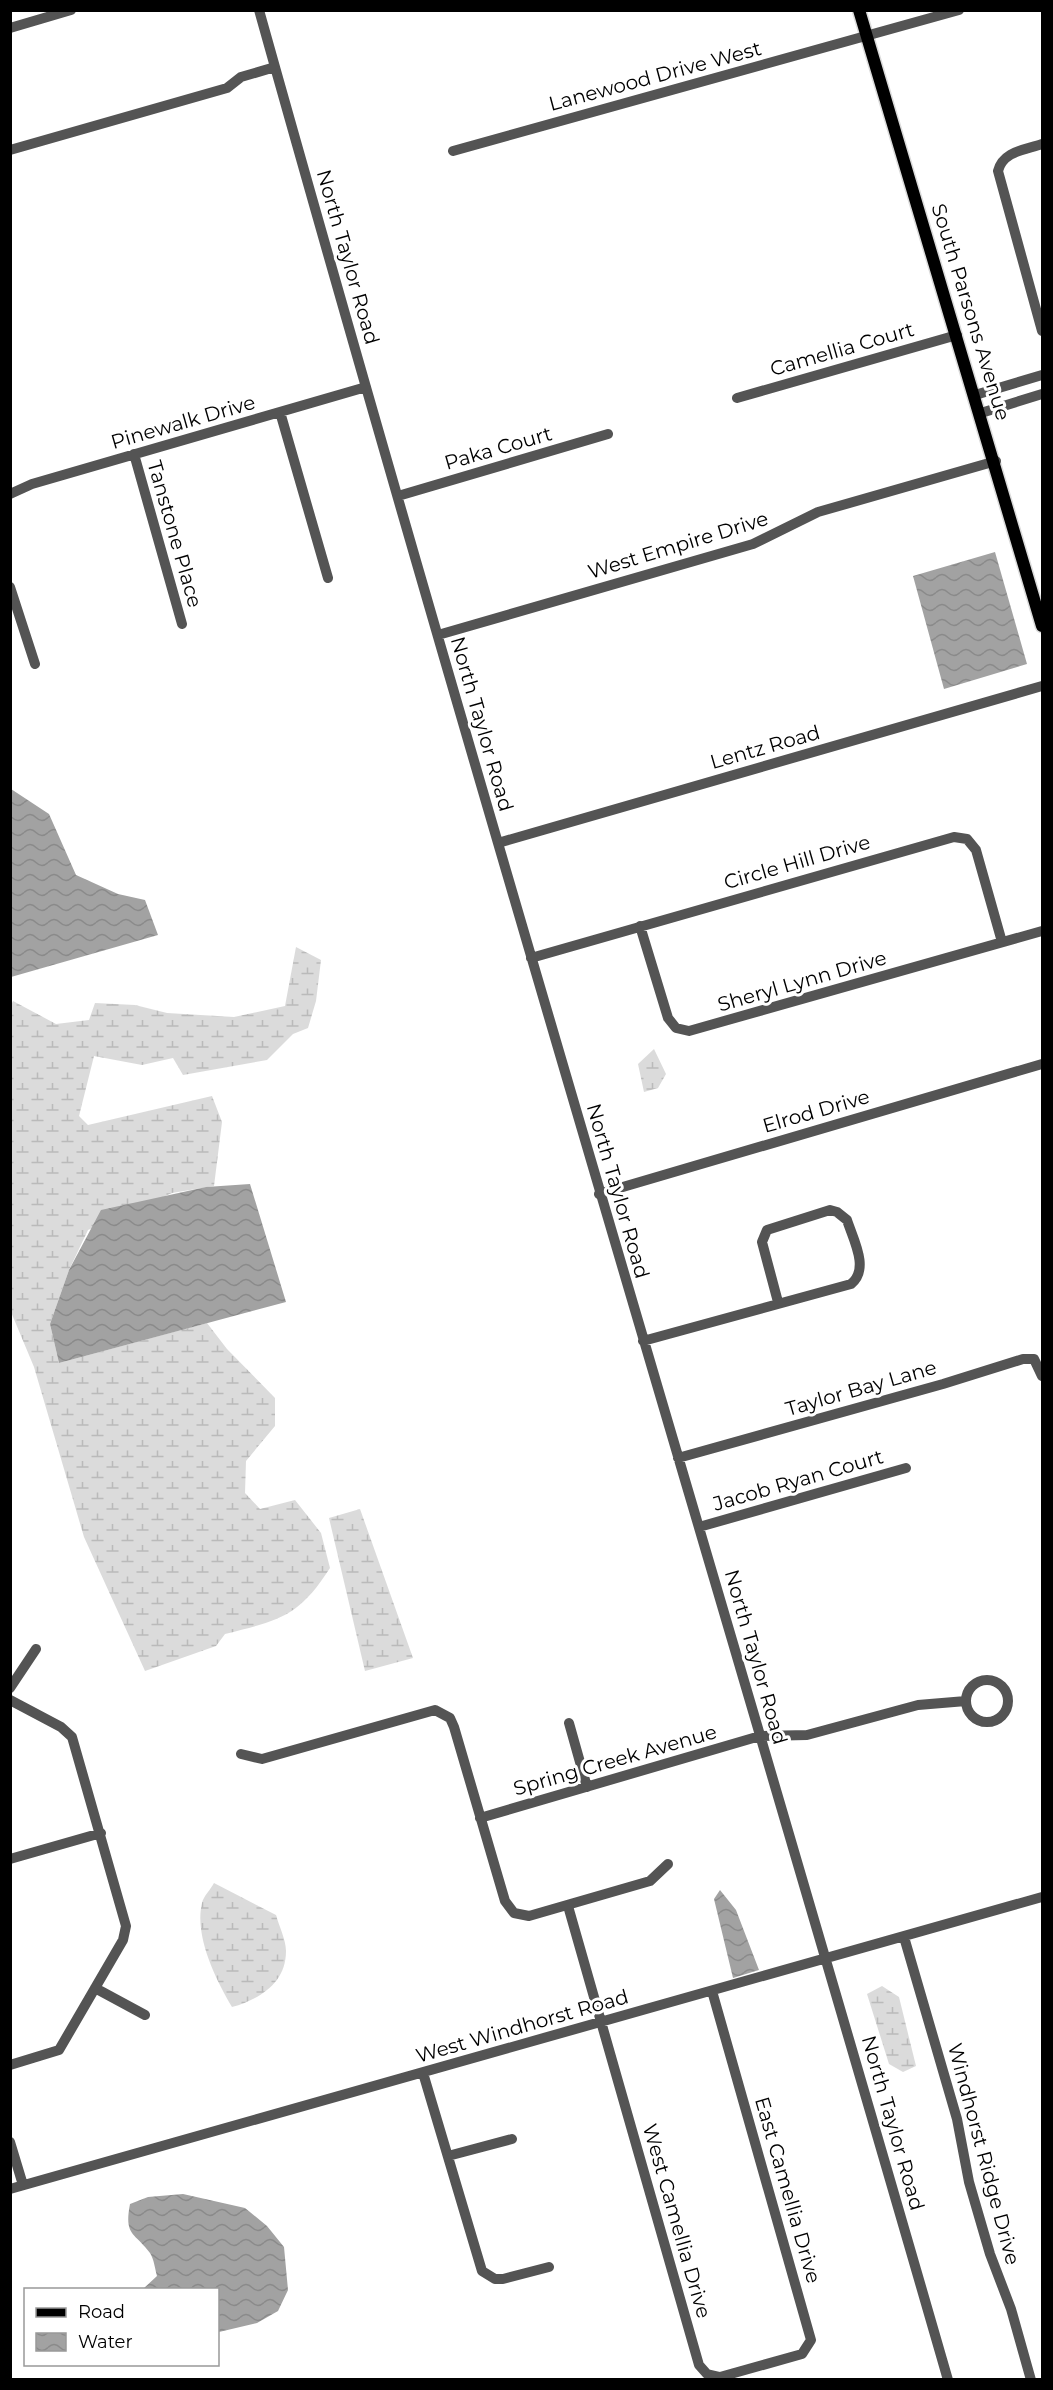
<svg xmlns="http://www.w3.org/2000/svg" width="1053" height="2390" font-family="Montserrat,sans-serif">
	<defs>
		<pattern id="wetland-marsh" width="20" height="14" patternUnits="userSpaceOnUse" patternTransform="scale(1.5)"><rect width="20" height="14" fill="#dbdbdb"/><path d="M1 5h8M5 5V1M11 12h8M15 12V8" fill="none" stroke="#bababa"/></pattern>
		<pattern id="water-waves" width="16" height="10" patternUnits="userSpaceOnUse" patternTransform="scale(1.5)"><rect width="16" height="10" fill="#a2a2a2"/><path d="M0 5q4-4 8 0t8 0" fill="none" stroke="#8a8a8a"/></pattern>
	</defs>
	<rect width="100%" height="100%" fill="#fff"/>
	<path fill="url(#wetland-marsh)" d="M296,947L321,960L316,1001L308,1028L293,1034L267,1060L183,1075L173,1058L142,1065L94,1056L79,1116L88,1125L212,1096L222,1122L214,1186L172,1193L88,1230L69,1270L50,1324L59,1363L207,1323L227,1349L275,1398V1426L246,1461L245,1493L260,1509L295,1500L321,1533L330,1568C298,1618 279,1620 225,1634L216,1646L145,1671L84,1537L34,1367L11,1312L10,1007L13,1001L56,1024L89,1020L95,1003L135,1005L167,1013L234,1017L285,1006Z
		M654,1049L666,1074L658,1088L644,1092L638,1064Z
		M360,1509L413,1658L365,1671L329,1518Z
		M214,1883L276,1915C279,1926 286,1940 286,1951C286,1983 260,1999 232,2007C216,1980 194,1936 202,1903C203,1897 211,1889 214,1883Z
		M882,1986L899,1997L916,2066L903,2072L889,2064L867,1994Z"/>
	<path fill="url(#water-waves)" d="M995,552L1027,664L944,689L913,576Z
		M11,789L49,814L76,875L118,894L145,900L158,935L11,977Z
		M250,1184L286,1302L59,1363L50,1324L69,1270L101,1210L206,1187Z
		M720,1890L736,1910L759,1970L733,1978L714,1899Z
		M183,2194L245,2208L267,2226L284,2247L288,2290L278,2311L257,2323L219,2332L218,2290L143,2289L157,2276C155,2269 154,2259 150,2253C134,2232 124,2236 130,2204L148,2197Z"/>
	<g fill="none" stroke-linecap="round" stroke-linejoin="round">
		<g stroke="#dbdbdb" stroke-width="15">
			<path id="major" d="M859,10L1042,626"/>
		</g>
		<path stroke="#545454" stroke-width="10" d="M259,10C481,802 720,1589 948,2380
			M10,28L71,10
			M1042,144C1025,150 1003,151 998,171L1042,331
			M10,150L227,88L241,77L275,67
			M453,151L959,10
			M975,395L1042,375
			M737,398L957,335
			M280,412L328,578
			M981,413L1042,394
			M134,454L182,624
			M10,494L32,484L366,387
			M398,496L608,434
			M10,587L35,664
			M438,635L753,544L818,512L996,461
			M498,843L1042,686
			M640,926L668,1018L676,1028L689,1031L1042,931
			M531,958L954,837L967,839L976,850L1002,942
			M599,1194L1042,1064
			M643,1341L851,1284C870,1269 853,1239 847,1220L837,1212L830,1210L767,1230L762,1242L778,1302
			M678,1458L943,1384L1023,1359H1034L1042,1376
			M699,1527L906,1468
			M966 1701a21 21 0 1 1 42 0a21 21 0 1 1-42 0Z
			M10,1688L36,1649
			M10,1700L61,1727L72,1737L126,1926L123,1940L59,2050L10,2065
			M569,1723L587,1787
			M241,1754L262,1759L435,1710L450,1718L454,1727L505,1901L514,1913L529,1916L650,1881L668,1864
			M480,1818L760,1736L807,1735L918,1705L966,1701
			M10,1859L101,1833
			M568,1906L699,2365L707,2374L720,2377L802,2354L811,2340L712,1991
			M904,1937L957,2119L969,2182L990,2254L1011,2309L1031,2380
			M95,1988L145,2015
			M423,2073L482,2271L495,2279H503L549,2267
			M10,2142L23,2185
			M448,2156L512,2139
			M10,2189L1042,1897"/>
		<use href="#major" stroke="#000" stroke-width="12"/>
	</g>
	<g text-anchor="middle" stroke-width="6" stroke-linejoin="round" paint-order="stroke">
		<g font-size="20" fill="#000" stroke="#fff">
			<text transform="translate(655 76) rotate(-15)" y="7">Lanewood Drive West</text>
			<text transform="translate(348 257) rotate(74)" y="7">North Taylor Road</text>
			<text transform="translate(971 312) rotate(73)" y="7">South Parsons Avenue</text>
			<text transform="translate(842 349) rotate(-16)" y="7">Camellia Court</text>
			<text transform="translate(183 422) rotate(-16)" y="7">Pinewalk Drive</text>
			<text transform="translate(498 448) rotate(-16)" y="7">Paka Court</text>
			<text transform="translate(175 534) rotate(74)" y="7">Tanstone Place</text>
			<text transform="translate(678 545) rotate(-17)" y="7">West Empire Drive</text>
			<text transform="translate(482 724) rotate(74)" y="7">North Taylor Road</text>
			<text transform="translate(765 747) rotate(-16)" y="7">Lentz Road</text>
			<text transform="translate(797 862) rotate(-16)" y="7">Circle Hill Drive</text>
			<text transform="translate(802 981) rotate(-16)" y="7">Sheryl Lynn Drive</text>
			<text transform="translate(816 1111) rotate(-16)" y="7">Elrod Drive</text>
			<text transform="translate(618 1191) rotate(74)" y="7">North Taylor Road</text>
			<text transform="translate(861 1388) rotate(-16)" y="7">Taylor Bay Lane</text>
			<text transform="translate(798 1480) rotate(-16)" y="7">Jacob Ryan Court</text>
			<text transform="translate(756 1657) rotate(74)" y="7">North Taylor Road</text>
			<text transform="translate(615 1760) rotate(-16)" y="7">Spring Creek Avenue</text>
			<text transform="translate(522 2026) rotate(-16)" y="7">West Windhorst Road</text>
			<text transform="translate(893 2123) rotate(74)" y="7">North Taylor Road</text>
			<text transform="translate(984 2154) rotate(75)" y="7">Windhorst Ridge Drive</text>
			<text transform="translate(788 2190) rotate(74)" y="7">East Camellia Drive</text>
			<text transform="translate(677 2221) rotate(74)" y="7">West Camellia Drive</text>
		</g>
	</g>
	<rect width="1053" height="2390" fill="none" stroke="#000000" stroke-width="24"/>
	<rect x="24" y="2288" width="195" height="78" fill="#ffffff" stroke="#999999" stroke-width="1.5"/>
	<rect x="36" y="2308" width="30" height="9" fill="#000000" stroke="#999999" stroke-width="1.5"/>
	<text x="78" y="2318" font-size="18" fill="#000000">Road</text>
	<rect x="36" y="2333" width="30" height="18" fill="url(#water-waves)" stroke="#999999" stroke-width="1.5"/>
	<text x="78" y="2348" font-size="18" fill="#000000">Water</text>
</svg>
